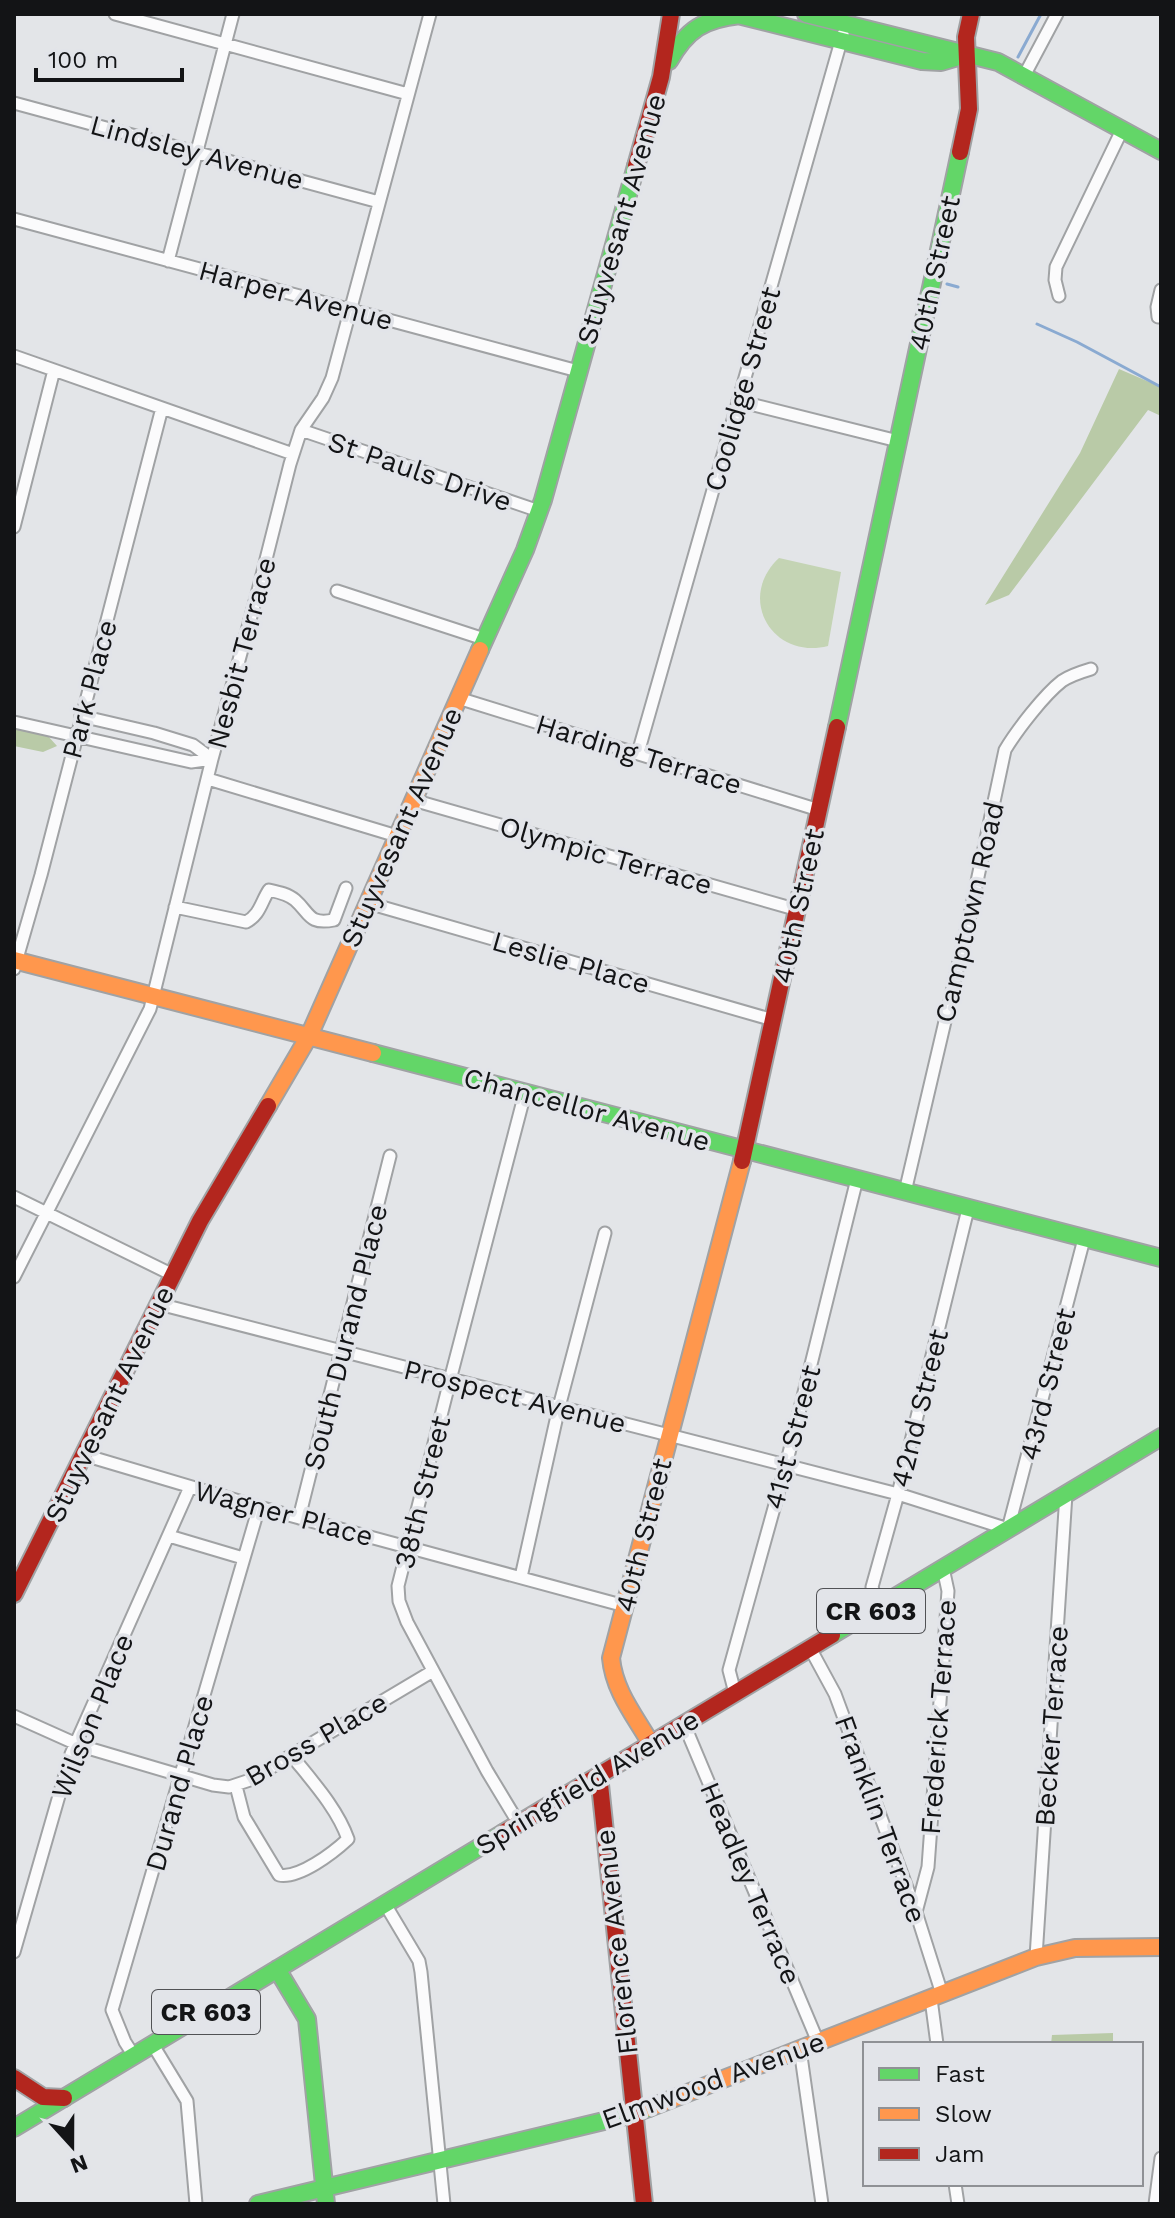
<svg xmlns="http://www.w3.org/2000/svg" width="1175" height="2218" font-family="'Work Sans',sans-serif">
	<rect width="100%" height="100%" fill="#e3e5e8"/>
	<path fill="#c4d4b4" d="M779,558L841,572L828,646C772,660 736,598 779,558Z"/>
	<path fill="#b9caa7" d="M1119,369L1161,387V416L1148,410L1009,595L985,605L1080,453Z
		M14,729L48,736L57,746L43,752L14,746Z
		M1113,2033V2044H1051L1052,2035Z"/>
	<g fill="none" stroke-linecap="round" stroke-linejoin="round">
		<path stroke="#8aaad1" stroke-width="3" d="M1018,57L1041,14
			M947,284L958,287
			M1037,324L1077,342L1161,387"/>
		<g stroke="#a0a2a4" stroke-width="15">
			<path id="street" d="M115,14L408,94
				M1024,76L1057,14
				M14,103L379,202
				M14,219L578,371
				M168,261L233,14
				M1059,296L1055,280L1056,267L1122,130
				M1158,317L1157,307L1161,290
				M14,356L293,454
				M738,401L898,441
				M301,430L539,511
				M14,527L54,370
				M337,591L484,639
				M458,698L819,810
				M81,716L154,733L193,745L212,759
				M14,722L191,762L212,759
				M638,753L843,34
				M208,779L397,836
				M413,800L798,910
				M368,903L773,1020
				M175,907L246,922C260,915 261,902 269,890C278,892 288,894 295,900C310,913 308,925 334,920L346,888
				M14,969L41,875L162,408
				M905,1192L969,919L1005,750C1017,730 1044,695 1062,681C1071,675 1081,672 1091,669
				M14,1197L173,1275
				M14,1277L150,1009L212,759L259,587L290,464L301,430L323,398L332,378L430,14
				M159,1304L898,1494L1008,1529L1084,1239
				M84,1455L259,1507L625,1606
				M299,1518L390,1156
				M169,1536L243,1558
				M521,1577L559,1407L605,1233
				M878,1606L872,1587L898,1494L968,1209
				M810,1648L835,1694L916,1912L942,1994
				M735,1693L729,1670L786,1465L857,1179
				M14,1716L81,1746L213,1785L229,1787L250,1780L433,1671
				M684,1724L818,2042
				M236,1786L244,1817L279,1875C299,1879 333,1853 348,1839C337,1808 312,1781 292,1756
				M519,1824L487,1771L407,1622L399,1601L398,1586L450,1380L525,1093
				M385,1904L419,1961L421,1972L444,2204
				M916,1912L928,1867L948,1591L943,1568
				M14,1952L71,1754L190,1487
				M1036,1957L1066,1494
				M931,1999L937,2044
				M153,2045L187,2101L196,2204
				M800,2049L822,2204
				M134,2056L125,2042L112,2010L259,1507
				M955,2184L958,2204
				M1155,2204L1161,2158"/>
		</g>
		<g stroke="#a0a2a4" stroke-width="20">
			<path id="fast" d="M734,14L922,61L941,62L965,55
				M806,14L998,62L1161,151
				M669,61C687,29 704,19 740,15
				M480,650L525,550L543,500L636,166
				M837,727L960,152
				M373,1053L1161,1258
				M832,1635L1161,1437
				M277,1969L307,2019L326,2204
				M14,2128L503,1833
				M258,2204L633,2114L649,2108"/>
		</g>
		<g stroke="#a0a2a4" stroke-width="20">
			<path id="slow" d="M14,960L373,1053
				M268,1106L309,1036L480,650
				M651,1744C635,1716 614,1691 611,1658L742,1161
				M649,2108L1036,1957L1075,1948L1161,1947"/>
		</g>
		<g stroke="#a0a2a4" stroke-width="20">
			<path id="jam" d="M960,152L969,109L966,37L971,14
				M636,166L661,77L671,14
				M742,1161L837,727
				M14,1594L200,1221L268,1106
				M599,1775L644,2204
				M503,1833L832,1635
				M14,2078L43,2097L64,2098"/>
		</g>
		<use href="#street" stroke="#fbfbfc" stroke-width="11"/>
		<use href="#fast" stroke="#63d668" stroke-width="16"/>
		<use href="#slow" stroke="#ff974d" stroke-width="16"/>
		<use href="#jam" stroke="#b3261e" stroke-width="16"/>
	</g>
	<g text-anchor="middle" stroke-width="7" stroke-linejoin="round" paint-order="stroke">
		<g fill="#e2e4e9" stroke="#515255" stroke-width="2">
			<rect x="817" y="1589" width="108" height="44" rx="6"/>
			<rect x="152" y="1990" width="108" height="44" rx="6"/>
		</g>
		<g font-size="26" font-weight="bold" fill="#131416">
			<text x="871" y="1620">CR 603</text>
			<text x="206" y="2021">CR 603</text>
		</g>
		<g font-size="28" fill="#131416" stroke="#e2e4e9">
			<text transform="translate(197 152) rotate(15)" y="10">Lindsley Avenue</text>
			<text transform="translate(621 219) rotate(-74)" y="10">Stuyvesant Avenue</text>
			<text transform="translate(934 273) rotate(-78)" y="10">40th Street</text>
			<text transform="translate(296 295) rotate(15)" y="10">Harper Avenue</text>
			<text transform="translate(742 389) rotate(-74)" y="10">Coolidge Street</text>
			<text transform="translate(420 471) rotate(19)" y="10">St Pauls Drive</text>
			<text transform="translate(241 653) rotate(-75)" y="10">Nesbit Terrace</text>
			<text transform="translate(89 689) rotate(-75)" y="10">Park Place</text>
			<text transform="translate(639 754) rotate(17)" y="10">Harding Terrace</text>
			<text transform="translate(401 827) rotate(-66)" y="10">Stuyvesant Avenue</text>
			<text transform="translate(606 855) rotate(16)" y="10">Olympic Terrace</text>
			<text transform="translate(798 906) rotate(-78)" y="10">40th Street</text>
			<text transform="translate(969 912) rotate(-77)" y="10">Camptown Road</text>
			<text transform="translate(571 962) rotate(16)" y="10">Leslie Place</text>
			<text transform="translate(587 1109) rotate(15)" y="10">Chancellor Avenue</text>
			<text transform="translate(345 1337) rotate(-76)" y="10">South Durand Place</text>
			<text transform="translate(1047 1384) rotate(-76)" y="10">43rd Street</text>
			<text transform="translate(515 1396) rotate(14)" y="10">Prospect Avenue</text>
			<text transform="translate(109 1404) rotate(-64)" y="10">Stuyvesant Avenue</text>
			<text transform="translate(919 1408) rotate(-76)" y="10">42nd Street</text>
			<text transform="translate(792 1437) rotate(-75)" y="10">41st Street</text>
			<text transform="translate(422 1492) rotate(-76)" y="10">38th Street</text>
			<text transform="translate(284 1513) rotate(15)" y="10">Wagner Place</text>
			<text transform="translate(643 1535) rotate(-76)" y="10">40th Street</text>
			<text transform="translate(92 1716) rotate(-68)" y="10">Wilson Place</text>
			<text transform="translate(938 1717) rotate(-86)" y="10">Frederick Terrace</text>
			<text transform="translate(1051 1726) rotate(-86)" y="10">Becker Terrace</text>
			<text transform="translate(316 1739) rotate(-30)" y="10">Bross Place</text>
			<text transform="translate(587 1782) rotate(-31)" y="10">Springfield Avenue</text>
			<text transform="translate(179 1783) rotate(-74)" y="10">Durand Place</text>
			<text transform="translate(881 1819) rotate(70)" y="10">Franklin Terrace</text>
			<text transform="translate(751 1883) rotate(67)" y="10">Headley Terrace</text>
			<text transform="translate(616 1942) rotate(-96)" y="10">Florence Avenue</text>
			<text transform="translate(713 2080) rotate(-20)" y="10">Elmwood Avenue</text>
		</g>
	</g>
	<rect width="1175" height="2218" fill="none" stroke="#131416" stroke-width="32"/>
	<rect x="863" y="2042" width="280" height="144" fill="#e2e4e9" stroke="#8f9195" stroke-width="2"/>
	<rect x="879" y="2068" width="40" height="12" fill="#63d668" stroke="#8f9195" stroke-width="2"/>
	<text x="935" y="2082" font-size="24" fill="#131416">Fast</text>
	<rect x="879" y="2108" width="40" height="12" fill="#ff974d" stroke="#8f9195" stroke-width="2"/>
	<text x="935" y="2122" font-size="24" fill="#131416">Slow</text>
	<rect x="879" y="2148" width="40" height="12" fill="#b3261e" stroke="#8f9195" stroke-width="2"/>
	<text x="935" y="2162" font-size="24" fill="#131416">Jam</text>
	<g transform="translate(72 2146) rotate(159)" stroke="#e2e4e9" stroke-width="6" paint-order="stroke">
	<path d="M0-6L14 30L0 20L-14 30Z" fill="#131416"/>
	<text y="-12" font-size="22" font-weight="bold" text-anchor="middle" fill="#131416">N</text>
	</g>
	<path d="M36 68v12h146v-12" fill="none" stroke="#131416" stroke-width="4"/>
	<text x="48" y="68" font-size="24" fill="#131416" stroke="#e2e4e9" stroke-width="6" paint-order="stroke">100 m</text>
</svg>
